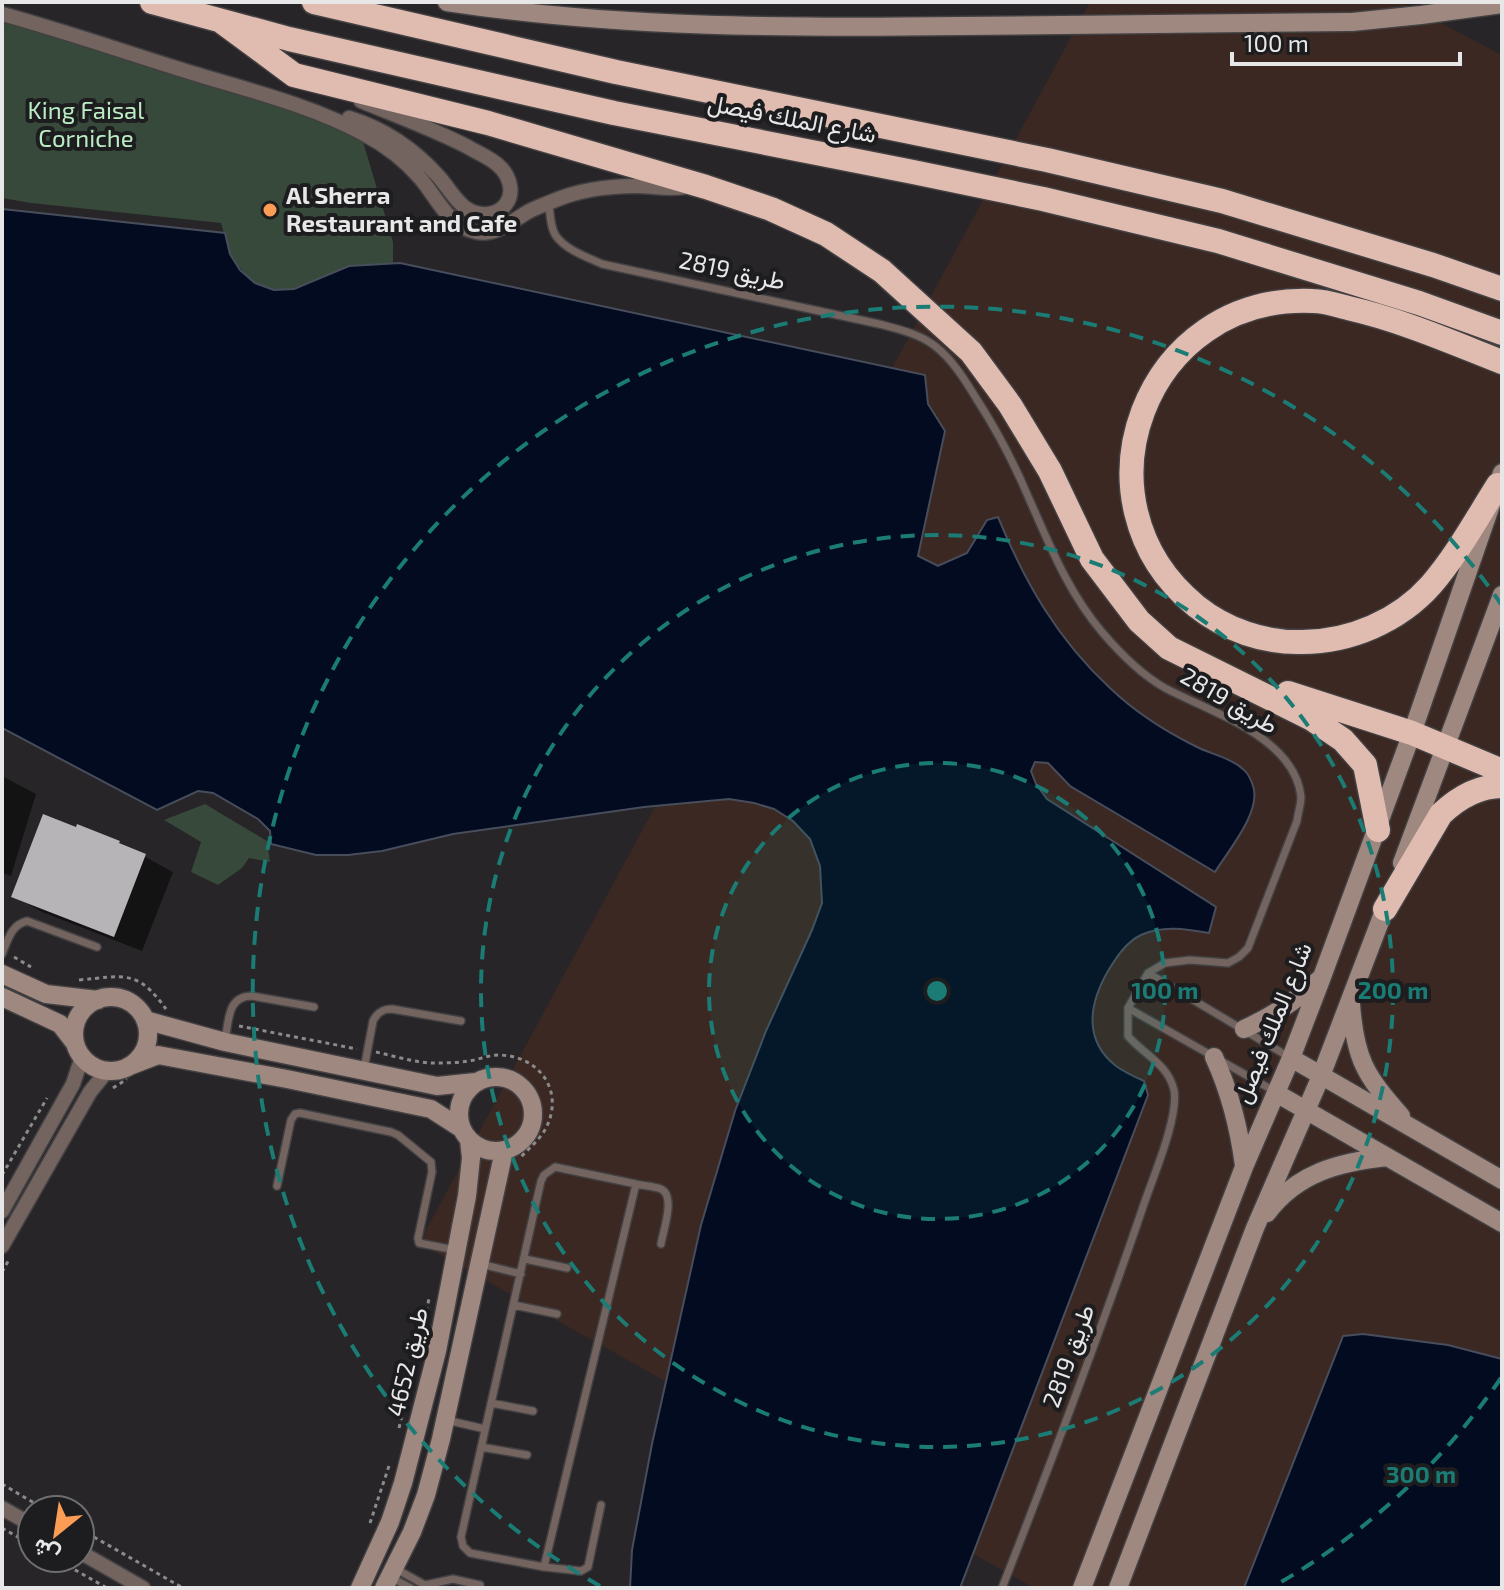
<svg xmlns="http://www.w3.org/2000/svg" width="1504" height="1590" font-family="'Exo 2',Vazirmatn,sans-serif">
	<rect width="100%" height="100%" fill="#272527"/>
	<path fill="#3b2822" d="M1090,2H1401L1502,55V1588H1034L419,1243Z"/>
	<path fill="#37493b" d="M2,11L358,125L393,242V263L349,266L294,289L274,290L255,283L248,277L231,257L221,223L31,203L2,198Z
		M205,804L267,841L270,862L249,858L242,868L218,885L191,872L201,842L164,820Z"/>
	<path fill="#030b20" stroke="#484d5c" stroke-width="2" d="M2,209L225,233L230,254L240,270L255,283L274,290L294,289L349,266L400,263L925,375L928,404L945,431L918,556L938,566L967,553L987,520L998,517C1025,583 1058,640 1110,688C1135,712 1165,731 1195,746C1210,754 1232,758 1244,770C1248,773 1252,782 1253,786C1262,811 1228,851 1215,872L1070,786L1048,763L1035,762L1031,771L1036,784L1047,799L1216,907L1209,933C1186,929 1163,925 1141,935C1126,942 1116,958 1108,971C1089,1004 1083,1040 1116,1066C1124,1072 1135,1077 1144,1081L1148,1095L960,1588H630L632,1550L652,1444L701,1225L735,1111L766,1031L812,930L822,903L820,866L810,839L793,821L774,809L754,803L729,799L644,807L453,834L382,851L348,855H316L271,844L270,831L258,819L213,793L198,791L157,810L2,728Z
		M1363,1334L1448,1345L1502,1359V1588H1244L1343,1336Z"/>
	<path fill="#0007" d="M2,776L36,794L11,876L2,873Z
		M119,843L173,872L142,951L42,912L14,896Z"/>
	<path fill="#b6b4b7" d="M43,814L76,827L77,824L120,841L119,843L146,854L114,937L11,897Z"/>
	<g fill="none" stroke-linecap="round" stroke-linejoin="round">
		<g stroke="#424042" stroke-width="10">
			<path id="lane" d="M549,203C550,213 550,227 556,236C566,250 587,257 602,264L879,324C898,329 920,334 935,346C952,359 965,380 976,398C996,429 1013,461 1027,494C1049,543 1067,591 1102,632C1119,652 1142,675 1165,688C1210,712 1295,737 1301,797C1301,804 1298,813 1297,821L1248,948L1239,957L1228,963L1190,960L1165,963L1148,973L1128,1008V1036C1143,1054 1168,1064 1174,1090C1179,1116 1154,1175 1145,1201C1101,1331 1052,1460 1002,1588
				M2,954C8,940 11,925 27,921L97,947
				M1148,973L1289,1057
				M1128,1008L1276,1092
				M225,1040C229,1021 227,996 252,996L314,1007
				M364,1069L373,1021C377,1013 382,1009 392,1009L461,1021
				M555,1167L636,1184L544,1567L470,1553L463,1546L461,1537L541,1181L544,1175Z
				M636,1184C644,1186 654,1186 661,1189C676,1196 663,1231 661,1244
				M277,1186L291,1120L295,1114L300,1113L391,1132L398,1135L431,1162L432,1172L418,1238L419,1243L455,1250
				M525,1259L567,1268
				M481,1264L521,1274
				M514,1305L557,1314
				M491,1403L533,1411
				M446,1420L485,1429
				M481,1447L527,1455
				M544,1567L581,1571L588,1567L601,1505
				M396,1569L425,1585L453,1579L480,1585
				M392,1578L411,1588"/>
		</g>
		<g stroke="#424042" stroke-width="17">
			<path id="street" d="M2,14C68,32 133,55 199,75C255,92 312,106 364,134C385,145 405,160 421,179C437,198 448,226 476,232C495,236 511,222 526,213C534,208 544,205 553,201C579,190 609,186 636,186C652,186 669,190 685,187
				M349,118C385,129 414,149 439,177C448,187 456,202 467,209C479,217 497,216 506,204C515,192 509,175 499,166C491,158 478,153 468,147C433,129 397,116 361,101
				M2,1211L73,1084L82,1057
				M2,1246L90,1092L107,1071
				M2,1508L32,1525
				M80,1552L143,1588"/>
		</g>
		<g stroke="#424042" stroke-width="21">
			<path id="secondary" d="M447,2C616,28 788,28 960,26C1090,25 1221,23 1352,22L1421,15L1502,4
				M1402,863L1502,595
				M2,974L46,994L98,1000
				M2,997L60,1024L74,1042
				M74 1034a37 37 0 1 1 74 0a37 37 0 1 1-74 0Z
				M1351,1004C1355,1059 1365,1075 1401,1116
				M145,1020L225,1042L437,1086L476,1082
				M1244,1029C1273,1016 1297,1000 1320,979
				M1214,1057C1230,1092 1239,1127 1244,1166
				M1291,1058L1502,1180
				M132,1065L158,1055L287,1079L431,1109L462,1129
				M459 1114a37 37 0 1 1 74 0a37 37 0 1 1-74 0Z
				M1276,1093L1502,1223
				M1267,1213C1297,1173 1339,1162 1387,1157
				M360,1588L390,1522L403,1483L437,1351L467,1196L471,1158L469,1140
				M384,1588L412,1532L426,1495L441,1439L504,1151
				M1082,1588L1244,1167L1291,1058L1322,977L1412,733L1502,473
				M1118,1588L1255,1228L1321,1076L1389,898"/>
		</g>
		<g stroke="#424042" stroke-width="27">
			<path id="highway" d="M152,2L289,39L614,113L913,172L1043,199L1218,241L1419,303L1502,333
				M314,2L616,72L1047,160L1222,201L1433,265L1502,289
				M221,21L294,75L488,123L706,187L771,209L826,234L882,271L971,352L1010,405L1050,471L1092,559L1139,621L1169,648L1312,719L1343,740L1365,765L1378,830
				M1498,485C1477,518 1457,555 1431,585C1399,621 1350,642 1302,642C1264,643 1226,630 1196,606C1067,501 1145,293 1313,301C1325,301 1337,305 1348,308C1401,320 1451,342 1502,362
				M1288,693L1412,733L1502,771
				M1385,909L1441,814C1458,798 1478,786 1502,786"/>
		</g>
		<path stroke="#8c8b8c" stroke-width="3" stroke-dasharray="4 4" stroke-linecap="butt" d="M14,957L31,967
			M79,980C125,976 137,969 166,1009
			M239,1026L357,1049
			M376,1052C394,1056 413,1062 431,1063C443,1063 456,1063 468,1061C478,1060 488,1055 498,1055C538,1055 564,1089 547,1126C541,1139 529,1148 519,1159
			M113,1088L127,1079
			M2,1175L47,1098
			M2,1272L10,1258
			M399,1428L429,1299
			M2,1484L46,1510
			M370,1523L389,1466
			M2,1528L32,1545
			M80,1529L183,1588
			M54,1558L107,1588"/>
		<use href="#lane" stroke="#73645f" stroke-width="7"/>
		<use href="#street" stroke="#73645f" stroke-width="14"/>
		<use href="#secondary" stroke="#9f8880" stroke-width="18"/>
		<use href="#highway" stroke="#e0bbaf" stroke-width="24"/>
	</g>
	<circle cx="937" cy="991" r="228" fill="#1a7c74" fill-opacity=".12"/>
	<g fill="none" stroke="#1a7c74" stroke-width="4" stroke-dasharray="14 10">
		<circle cx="937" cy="991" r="228"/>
		<circle cx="937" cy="991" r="456"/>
		<path d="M1501 1378A684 684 0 0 1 1274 1586M600 1586A684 684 0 1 1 1501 604"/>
	</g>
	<circle fill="#fd9d55" stroke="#1d1c1e" stroke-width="3" cx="270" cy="210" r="8"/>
	<g text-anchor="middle" stroke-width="8" stroke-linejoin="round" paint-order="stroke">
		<g font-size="24" fill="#bbedc4" stroke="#1d1c1e">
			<text x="86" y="119">King Faisal<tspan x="86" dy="28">Corniche</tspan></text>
		</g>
		<g font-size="24" fill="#e8e7e8" stroke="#1d1c1e">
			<text transform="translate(792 119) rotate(11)" y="8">شارع الملك فيصل</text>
			<text transform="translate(732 271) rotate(12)" y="8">طريق 2819</text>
			<text transform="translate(1229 701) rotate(30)" y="8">طريق 2819</text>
			<text transform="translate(1273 1023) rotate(-68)" y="8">شارع الملك فيصل</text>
			<text transform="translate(1069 1356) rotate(-70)" y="8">طريق 2819</text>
			<text transform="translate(408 1362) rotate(-77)" y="8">طريق 4652</text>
		</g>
		<g font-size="24" font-weight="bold" fill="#e8e7e8" stroke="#1d1c1e" text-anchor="start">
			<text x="286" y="204">Al Sherra<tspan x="286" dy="28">Restaurant and Cafe</tspan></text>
		</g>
	</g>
	<circle cx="937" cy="991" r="12" fill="#1a7c74" stroke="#1d1c1e" stroke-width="4"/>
	<g font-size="24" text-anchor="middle" font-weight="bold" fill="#1a7c74" stroke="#1d1c1e" stroke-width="8" stroke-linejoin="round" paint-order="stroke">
		<text x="1165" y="999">100 m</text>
		<text x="1393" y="999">200 m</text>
		<text x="1421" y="1483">300 m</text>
	</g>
	<rect width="1504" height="1590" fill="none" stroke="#e8e7e8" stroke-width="8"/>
	<g transform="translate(56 1534) rotate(210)"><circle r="38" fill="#1d1c1e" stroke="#6e6d6f" stroke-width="2"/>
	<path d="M0-6L14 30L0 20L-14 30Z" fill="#fd9d55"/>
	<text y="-12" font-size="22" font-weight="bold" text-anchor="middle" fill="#e8e7e8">ش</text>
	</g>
	<path d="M1232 52v12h228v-12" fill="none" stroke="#e8e7e8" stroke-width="4"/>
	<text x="1244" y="52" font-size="24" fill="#e8e7e8" stroke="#1d1c1e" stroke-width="6" paint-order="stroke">100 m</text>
</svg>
